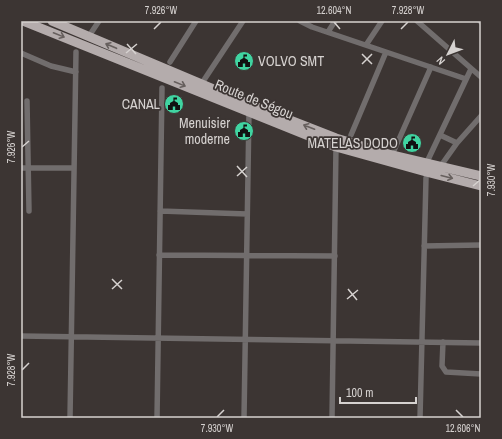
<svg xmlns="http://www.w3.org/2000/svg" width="502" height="439" font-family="'Archivo Narrow',sans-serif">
	<rect width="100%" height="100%" fill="#3c3533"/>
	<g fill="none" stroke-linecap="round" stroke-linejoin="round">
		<path stroke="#716d6d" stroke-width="5.5" d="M300,21L312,27L466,79
			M417,21L481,77
			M480,21L481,22
			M328,32L335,21
			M89,36L99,21
			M366,45L382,21
			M21,53L51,66L76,72
			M170,62L196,21
			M202,83L243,21
			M27,101L29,211
			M351,135L386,52
			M440,135L457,143L481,116
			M392,155L431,67
			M426,164L471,69
			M440,167L457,143
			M21,168H74
			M160,211L247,214
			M424,246L481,245
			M159,255L335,256
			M21,336L481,343
			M443,342L442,366L446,372L481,374
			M70,418L76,52
			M157,418L162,88
			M244,418L249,112
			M332,418L336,147
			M420,418L426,178"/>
		<path stroke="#b4acac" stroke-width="9" d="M23,21L336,147L426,172L481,186
			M52,21L249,104L336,138L392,155L481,176"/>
	</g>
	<defs><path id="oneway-shaft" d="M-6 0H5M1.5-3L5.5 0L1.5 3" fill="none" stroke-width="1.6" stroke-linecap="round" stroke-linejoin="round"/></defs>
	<g stroke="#665f5d">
		<use href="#oneway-shaft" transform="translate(59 35) rotate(22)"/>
		<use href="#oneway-shaft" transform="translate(111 46) rotate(-157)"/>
		<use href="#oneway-shaft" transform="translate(180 84) rotate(22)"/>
		<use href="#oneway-shaft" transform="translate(309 127) rotate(-159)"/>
		<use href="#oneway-shaft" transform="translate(447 177) rotate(14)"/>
	</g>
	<path fill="none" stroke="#d6d2d0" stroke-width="1.5" d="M334,22L340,29M154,29L161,22M401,29L408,22M127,44L136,54M126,53L137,44M362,54L372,64M362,64L372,54M22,147L29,141M237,166L247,177M237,176L247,167M473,186L480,180M112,279L122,289M112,289L122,280M348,289L357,300M347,299L358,290M22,370L29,363M456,410L463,417M217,417L224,410"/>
	<defs>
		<g id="civic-disc" transform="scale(1)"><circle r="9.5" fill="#40d4a1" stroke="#3c3533"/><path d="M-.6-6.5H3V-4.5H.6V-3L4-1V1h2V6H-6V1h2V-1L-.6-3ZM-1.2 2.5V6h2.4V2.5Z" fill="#111"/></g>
	</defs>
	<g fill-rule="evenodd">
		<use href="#civic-disc" x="244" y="61"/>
		<use href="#civic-disc" x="174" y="104"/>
		<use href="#civic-disc" x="244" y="131"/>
		<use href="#civic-disc" x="412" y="143"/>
	</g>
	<g text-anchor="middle" stroke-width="3.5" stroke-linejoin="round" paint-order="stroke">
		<g font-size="14" fill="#d6d2d0" stroke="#3c3533" text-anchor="end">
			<text x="258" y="66" text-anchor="start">VOLVO SMT</text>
			<text x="160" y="109">CANAL</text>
			<text x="230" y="128">Menuisier<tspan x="230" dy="16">moderne</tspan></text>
			<text x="398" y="148">MATELAS DODO</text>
		</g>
		<g font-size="14" fill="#d6d2d0" stroke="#3c3533">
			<text transform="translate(254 99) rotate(22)" y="5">Route de Ségou</text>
		</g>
	</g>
	<rect width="502" height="439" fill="none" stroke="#3c3533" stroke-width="44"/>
	<g transform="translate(448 54) rotate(228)" stroke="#3c3533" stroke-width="3" paint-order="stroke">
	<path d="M0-3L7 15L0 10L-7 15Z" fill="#d6d2d0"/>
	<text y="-6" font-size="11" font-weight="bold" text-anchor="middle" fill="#d6d2d0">N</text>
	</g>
	<path d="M340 397v6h76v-6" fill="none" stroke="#d6d2d0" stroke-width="2"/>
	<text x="346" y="397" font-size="12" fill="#d6d2d0" stroke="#3c3533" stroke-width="3" paint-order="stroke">100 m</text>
	<rect x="22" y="22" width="458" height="395" fill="none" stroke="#d6d2d0" stroke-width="1.5"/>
	<g font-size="10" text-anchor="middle" fill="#d6d2d0">
		<text x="161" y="14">7.926°W</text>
		<text x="334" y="14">12.604°N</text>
		<text x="408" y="14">7.928°W</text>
		<text transform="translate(11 147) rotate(-90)" y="4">7.926°W</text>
		<text transform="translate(491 180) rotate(-90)" y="4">7.930°W</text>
		<text transform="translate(11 370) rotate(-90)" y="4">7.928°W</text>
		<text x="217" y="432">7.930°W</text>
		<text x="463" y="432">12.606°N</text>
	</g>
</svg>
